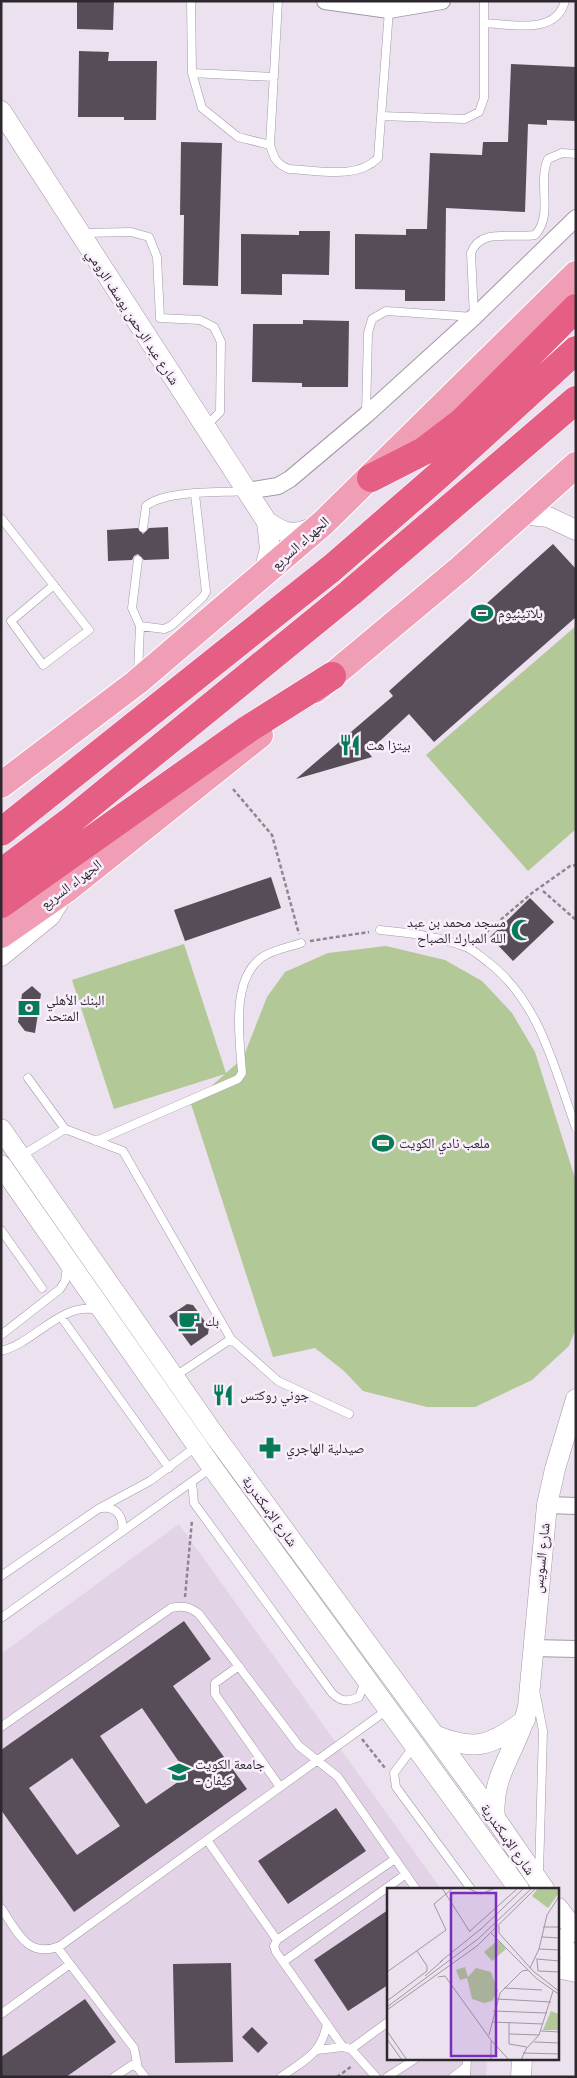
<svg xmlns="http://www.w3.org/2000/svg" width="577" height="2078" font-family="'Exo 2','Noto Naskh Arabic',sans-serif">
	<rect width="100%" height="100%" fill="#ece1ef"/>
	<path fill="#e3d3e7" d="M179,1524L441,1889H388V2059H487L486,2077H1V1654Z"/>
	<path fill="#b2c896" d="M576,626V829L528,871L426,755Z
		M184,944L226,1073L243,1058L267,997L285,972L328,953L386,946L445,960L482,981L512,1013L535,1052L576,1181V1328L569,1346L532,1380L475,1407H427L363,1391L344,1371L315,1348L273,1357L191,1104L225,1074L114,1109L72,980Z"/>
	<path fill="#574d59" fill-rule="evenodd" d="M77,1H114L113,30L77,29Z
		M79,51L109,52L108,61H157L156,120H124V117H78Z
		M511,64L576,67V121L547,120V125L528,124L525,212L446,208L445,301H405V290L355,289V234L406,235V229H427L430,153L482,155L483,142H508Z
		M181,142L222,143L218,286L183,285L184,215H180Z
		M299,231H330L329,275L282,274V295L241,294V234L299,235Z
		M303,320L349,321L348,387H302V383L252,382L253,324H303Z
		M168,527L169,559L144,560L138,554L134,556L132,560L108,561L107,530L138,528L143,534L149,528Z
		M553,544L576,569V617L434,742L409,714L368,752L372,757L296,779L393,696L389,691Z
		M271,877L281,908L185,941L174,910Z
		M530,898L554,922L513,961L490,937Z
		M32,986L41,994L35,1033L25,1031L18,1022L22,994Z
		M187,1304L193,1305L209,1327L208,1334L191,1346L169,1316Z
		M184,1621L211,1659L173,1686L247,1789L74,1912L1,1810V1750ZM142,1708L188,1775L146,1804L100,1736ZM72,1758L120,1826L77,1855L29,1788Z
		M336,1808L366,1851L288,1904L258,1861Z
		M388,1910V1985L348,2011L314,1960Z
		M231,1963L233,2062L175,2063L173,1964Z
		M85,1999L116,2042L66,2077H1V2057Z
		M252,2027L268,2043L258,2053L242,2037Z"/>
	<g fill="none" stroke-linecap="round" stroke-linejoin="round">
		<g stroke="#a398a5" stroke-width="9">
			<path id="service" d="M191,1L192,73L202,108L238,137L270,145
				M278,1L270,145C274,158 276,164 289,169C318,170 357,180 378,158L389,10
				M484,23C511,24 556,36 565,1
				M192,73L274,77
				M381,116L465,119L479,112L484,98V1
				M83,233L131,232L149,237L157,257L160,318L200,320L214,327L221,342L220,412L206,426
				M366,414L368,333L372,319L386,311L474,317L471,253C480,227 513,239 535,235C554,215 537,183 548,159L562,153L576,154
				M1,518L89,630L43,665L11,621L54,585
				M143,528L146,506C166,490 219,493 245,491
				M140,626L164,629L171,626L203,597L206,592L195,494
				M138,673L140,626L132,608L138,560
				M380,930C410,933 438,936 466,947C474,950 481,957 488,962C540,1002 554,1068 576,1128
				M28,1078L65,1129L123,1151L231,1339L278,1381L349,1414
				M96,1141L238,1079L242,1073C240,1040 230,981 261,958C271,950 290,947 301,943
				M21,1156L65,1129
				M1,1230L42,1288
				M61,1317L169,1468
				M1,1335L60,1289L65,1281L67,1267
				M1,1351C35,1343 61,1301 98,1310
				M174,1377L231,1339
				M192,1482L194,1503L332,1693C341,1702 348,1702 359,1697L365,1682
				M102,1508C117,1506 124,1518 122,1531
				M1,1576L98,1509L150,1481L197,1446
				M1,1618L211,1468
				M239,1666L215,1683V1694L280,1787
				M536,1695L543,1731L539,1873
				M1,1727L171,1608C183,1605 190,1607 199,1614L299,1746L338,1777L416,1889
				M412,1745L411,1750L394,1773L396,1787L471,1889
				M207,1840L277,1940
				M1,1908C18,1932 27,1959 60,1946L387,1710
				M57,1947L134,2048L138,2068L145,2077
				M283,1962L406,1874
				M1,2014L70,1964
				M343,2047L276,1952L274,1946L277,1940L395,1859
				M351,2049L376,2077
				M317,2050L343,2047L351,2049L388,2022
				M114,2077L132,2065L138,2068
				M281,2077C304,2060 321,2055 327,2024
				M387,2077L415,2059
				M453,2077L466,2067
				M466,2077L467,2059"/>
		</g>
		<g stroke="#a398a5" stroke-width="18">
			<path id="minor" d="M325,1L389,10L442,1
				M247,491L278,486L290,479L366,415L474,317L576,218
				M547,1505L576,1506
				M532,1648L576,1649"/>
		</g>
		<g stroke="#a398a5" stroke-width="21">
			<path id="tertiary" d="M1,111L267,522L270,549L263,576
				M521,514L548,517L576,530
				M267,522C287,535 293,536 315,527
				M1,956L50,916L58,903
				M1,1129L213,1433L495,1818L544,1889
				M1,1165L212,1467L519,1889
				M434,1735C475,1752 491,1746 525,1720
				M495,1818C490,1775 518,1749 528,1707L547,1505L555,1469L576,1399
				M558,1908L576,1932
				M558,1939L576,1961
				M558,1968L576,1972
				M521,2077L522,2059"/>
		</g>
		<g stroke="#fff" stroke-width="28">
			<path id="primary" d="M315,690L461,568L576,465
				M1,785L137,682L323,523L576,274
				M1,935L67,889L260,735"/>
		</g>
		<g stroke="#fff" stroke-width="29">
			<path id="motorway" d="M371,478L424,451L462,422L576,308
				M1,832L332,568L439,475L576,350
				M1,873L69,822L350,593L576,400
				M1,904L248,729L332,676"/>
		</g>
		<path stroke="#8d868f" stroke-width="2.5" stroke-dasharray="4 2.5" stroke-linecap="butt" d="M233,789L272,835L299,934
			M543,891L576,920
			M310,941L369,932
			M476,941L532,893L570,866L576,865
			M185,1597L192,1520
			M362,1739L385,1768
			M337,2077L352,2066"/>
		<use href="#service" stroke="#fff" stroke-width="8"/>
		<use href="#minor" stroke="#fff" stroke-width="16"/>
		<use href="#tertiary" stroke="#fff" stroke-width="20"/>
		<use href="#primary" stroke="#ef9eb5" stroke-width="26"/>
		<use href="#motorway" stroke="#e55e83" stroke-width="28"/>
	</g>
	<defs>
		<g id="stadium-bare" transform="scale(1.725)"><path d="M0-5a6.5 5 0 1 0 0 10a6.5 5 0 1 0 0-10ZM-3.5-1.8h7v3.6h-7Z" fill="#097a56" stroke="#f9eefc" stroke-width="2.5" paint-order="stroke"/></g>
		<g id="restaurant-bare" transform="scale(1.725)"><path d="M-5-6h1v4h1v-4h1v4h1v-4h1v5L-1.5 .5V6h-2V.5L-5-1ZM5-6V6H3V1.5H1.5Q1.5-4 5-6Z" fill="#097a56" stroke="#f9eefc" stroke-width="2.5" paint-order="stroke"/></g>
		<g id="mosque-bare" transform="scale(1.725)"><path d="M3.5-4.9A6 6 0 1 0 3.5 4.9A5 5 0 1 1 3.5-4.9Z" fill="#097a56" stroke="#f9eefc" stroke-width="2.5" paint-order="stroke"/></g>
		<g id="bank-bare" transform="scale(1.725)"><path d="M-6-4H6V4H-6ZM0-2.3a2.3 2.3 0 1 0 0 4.6a2.3 2.3 0 1 0 0-4.6Z" fill="#097a56" stroke="#f9eefc" stroke-width="2.5" paint-order="stroke"/></g>
		<g id="cafe-bare" transform="scale(1.725)"><path d="M-5.5-4.5H6V0H3Q3 3.5 0 3.5H-2.5Q-5.5 3.5-5.5 0ZM3-3.2v2h1.7v-2ZM-6 4.5H4V6H-6Z" fill="#097a56" stroke="#f9eefc" stroke-width="2.5" paint-order="stroke"/></g>
		<g id="pharmacy-bare" transform="scale(1.725)"><path d="M-2-6h4v4h4v4h-4v4h-4v-4h-4v-4h4Z" fill="#097a56" stroke="#f9eefc" stroke-width="2.5" paint-order="stroke"/></g>
		<g id="university-bare" transform="scale(1.725)"><path d="M0-5L7-2L0 1L-7-2ZM-4 1L0 2.5L4 1V4Q0 6-4 4Z" fill="#097a56" stroke="#f9eefc" stroke-width="2.5" paint-order="stroke"/></g>
	</defs>
	<g fill-rule="evenodd">
		<use href="#stadium-bare" x="482" y="613"/>
		<use href="#restaurant-bare" x="350" y="745"/>
		<use href="#mosque-bare" x="522" y="930"/>
		<use href="#bank-bare" x="29" y="1008"/>
		<use href="#stadium-bare" x="383" y="1143"/>
		<use href="#cafe-bare" x="189" y="1321"/>
		<use href="#restaurant-bare" x="223" y="1395"/>
		<use href="#pharmacy-bare" x="270" y="1448"/>
		<use href="#university-bare" x="179" y="1772"/>
	</g>
	<g text-anchor="middle" stroke-width="5" stroke-linejoin="round" paint-order="stroke">
		<g font-size="14" fill="#2c282d" stroke="#f9eefc">
			<text transform="translate(133 317) rotate(57)" y="5">شارع عبد الرحمن يوسف الرومي</text>
			<text transform="translate(300 543) rotate(-42)" y="5">الجهراء السريع</text>
			<text transform="translate(71 884) rotate(-37)" y="5">الجهراء السريع</text>
			<text transform="translate(270 1511) rotate(54)" y="5">شارع الإسكندرية</text>
			<text transform="translate(541 1558) rotate(-84)" y="5">شارع السويس</text>
			<text transform="translate(508 1839) rotate(55)" y="5">شارع الإسكندرية</text>
		</g>
		<g font-size="14" fill="#2c282d" stroke="#f9eefc" text-anchor="start">
			<text x="498" y="618">بلاتينيوم</text>
			<text x="366" y="750">بيتزا هت</text>
			<text x="506" y="927" text-anchor="end">مسجد محمد بن عبد<tspan x="506" dy="16">الله المبارك الصباح</tspan></text>
			<text x="46" y="1005">البنك الأهلي<tspan x="46" dy="16">المتحد</tspan></text>
			<text x="399" y="1148">ملعب نادي الكويت</text>
			<text x="205" y="1326">بك</text>
			<text x="240" y="1400">جوني روكتس</text>
			<text x="286" y="1453">صيدلية الهاجري</text>
			<text x="195" y="1769">جامعة الكويت<tspan x="195" dy="16">- كيفان</tspan></text>
		</g>
	</g>
	<g transform="translate(387 1888)">
		<rect width="172" height="172" fill="#ece1ef"/>
		<path d="M151,0H172V5L161,20L145,8ZM111,52L119,61L105,73L97,64ZM78,79L81,89L89,80L104,84L111,103L105,113L97,115L85,111L80,90L73,92L69,82ZM164,123L172,126V142H156Z" fill="#b2c896"/>
		<path fill="none" stroke="#9f97a1" stroke-width="1" d="M55,0L83,44M80,0L94,6L108,0M112,38V45L146,83L173,104M156,39H173M93,42L137,0M83,43L131,0M104,45L150,91L173,107M155,49L173,50M152,61L173,62M30,63L40,78V83M149,71L173,73M150,72L151,83L173,84M53,74L95,40M143,80L152,61L160,27L173,7M0,84L59,42L47,16L66,0M38,88L56,72M51,89L58,88L104,152L122,172M117,100L155,102M110,111L164,114M0,113L40,83M0,119L91,51L145,0M0,122L90,58L149,0M106,123L160,125M105,134L156,136M122,134V156L140,159M0,143L20,172M154,143L173,144M122,146L152,147M102,147L113,105L135,83L141,82M0,151L15,172M104,153V172M147,154L173,155M136,165L173,166M134,172L139,161L152,147L166,103"/>
		<path fill="#7b2cbf" fill-opacity="0.15" stroke="#7b2cbf" stroke-width="2.5" d="M64,5H109V168H64Z"/>
		<rect width="172" height="172" fill="none" stroke="#2c282d" stroke-width="2.5"/>
	</g>
	<rect width="577" height="2078" fill="none" stroke="#2c282d" stroke-width="5"/>
</svg>
